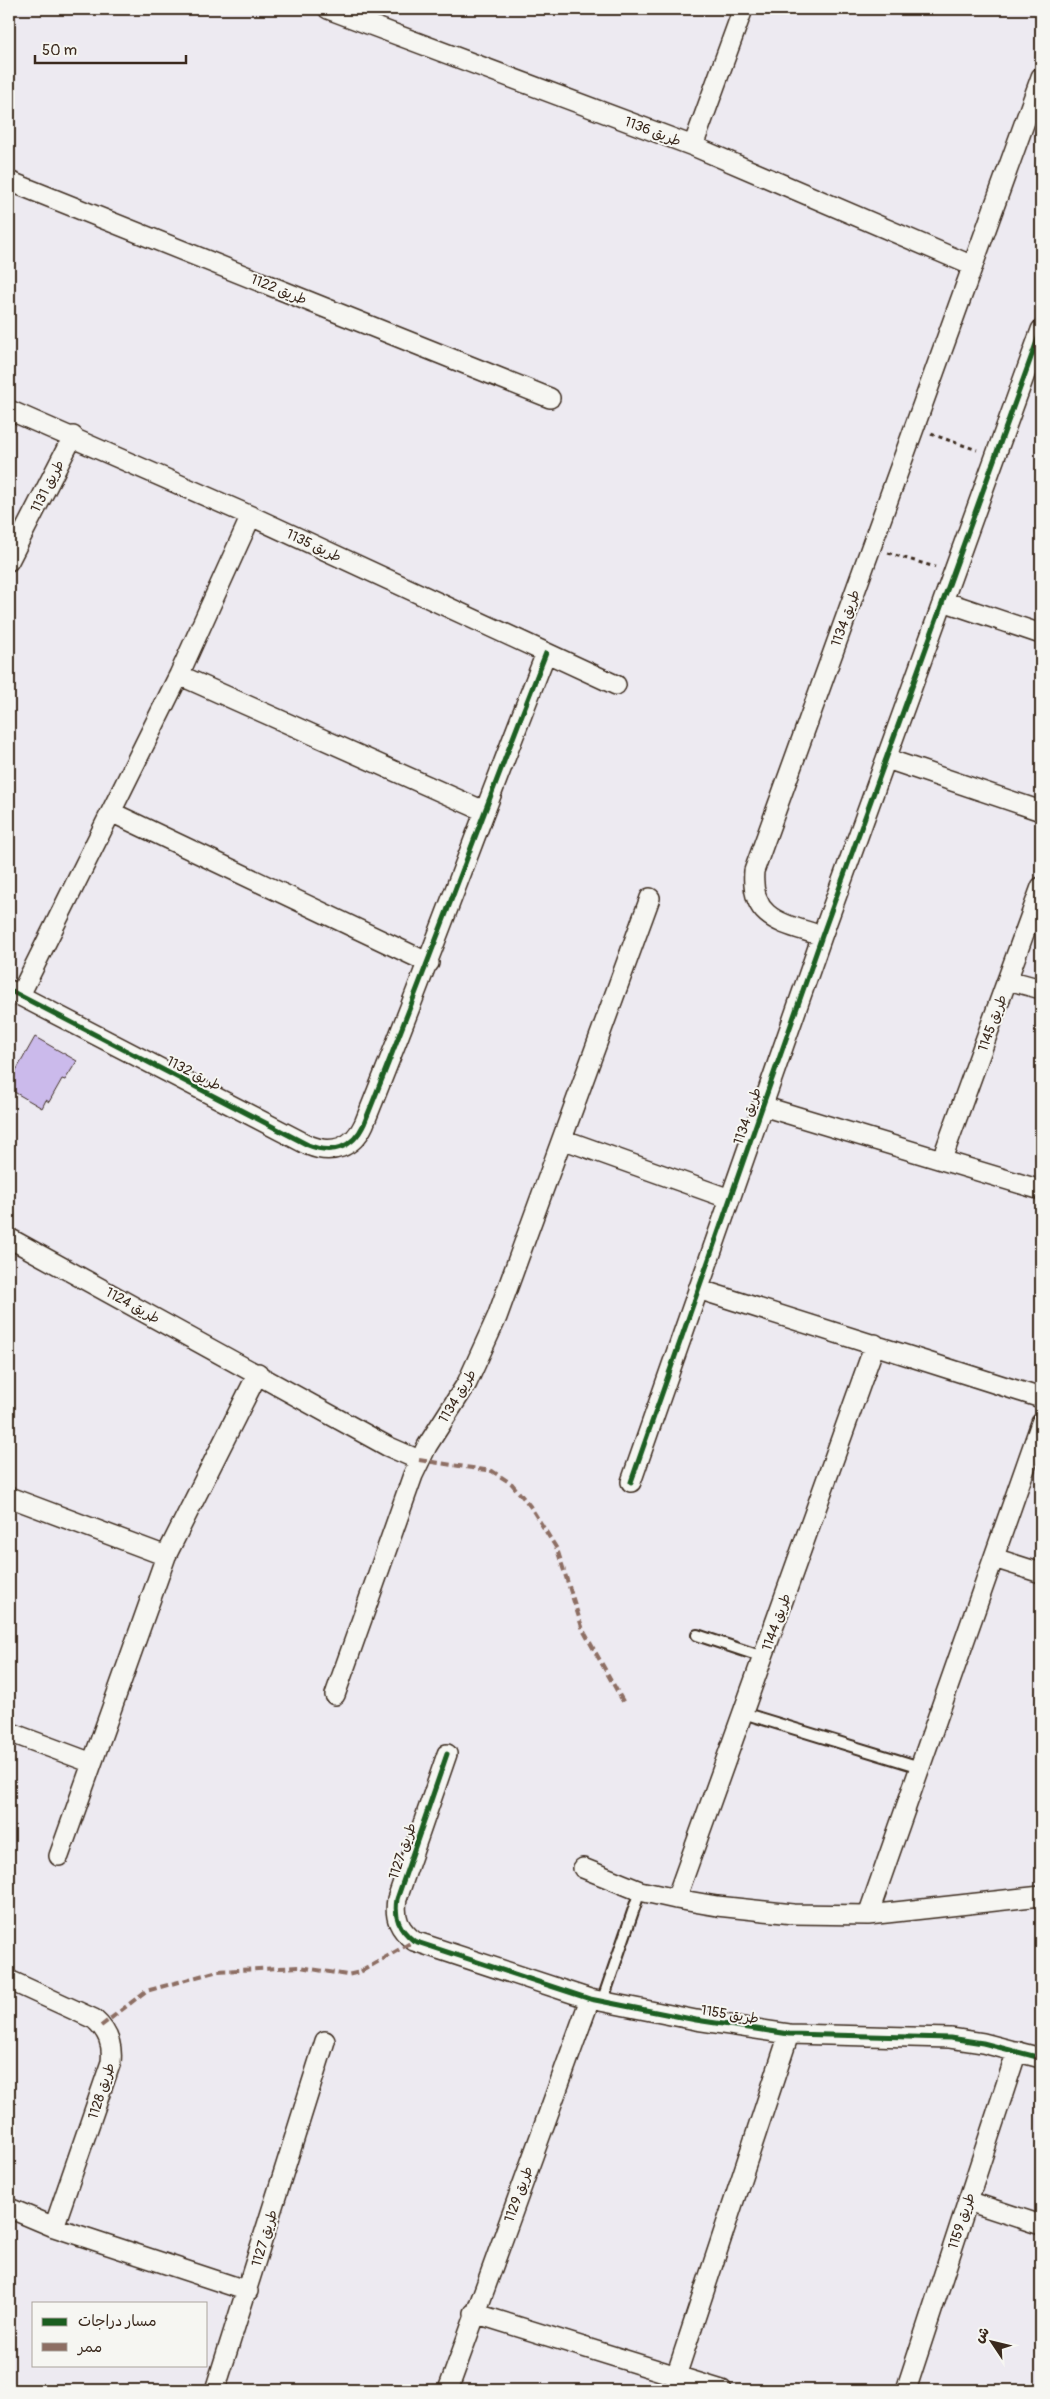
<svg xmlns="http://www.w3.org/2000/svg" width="1050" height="2399" font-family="Pangolin,'Playpen Sans Arabic',sans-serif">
	<rect width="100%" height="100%" fill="#edeaf1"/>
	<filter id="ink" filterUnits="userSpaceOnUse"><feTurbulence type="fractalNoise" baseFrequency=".02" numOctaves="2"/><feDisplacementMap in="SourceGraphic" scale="10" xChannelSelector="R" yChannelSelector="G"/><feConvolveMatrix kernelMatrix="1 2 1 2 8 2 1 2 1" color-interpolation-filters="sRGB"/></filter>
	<g filter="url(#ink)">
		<path fill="#cbbaeb" stroke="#3b2a1e" d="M35,1037L77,1061L65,1080L62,1079L49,1102L46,1100L42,1108L9,1089V1083Z"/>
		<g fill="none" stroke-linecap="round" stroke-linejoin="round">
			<g stroke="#3b2a1e" stroke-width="14">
				<path id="service" d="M697,1635L763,1657
					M743,1713L920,1767
					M602,2002L640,1891"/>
			</g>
			<g stroke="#3b2a1e" stroke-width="22">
				<path id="minor" d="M328,9L693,146L973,266
					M693,146L743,9
					M9,181L550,398
					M9,410L251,516L616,685
					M9,561L73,436
					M943,601L1041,634
					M179,675L484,811
					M887,759L1041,811
					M111,812L429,963
					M822,936C783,923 750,921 754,871L1041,77
					M1008,980L1041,989
					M9,990L308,1145C332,1155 353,1148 364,1124C427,968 484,810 546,653
					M20,995L179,675L251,516
					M762,1106L1041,1190
					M562,1139L730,1199
					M942,1159L1041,887
					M9,1238L387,1446L419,1460
					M698,1289L1041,1398
					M631,1482L822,936L1041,330
					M9,1497L166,1556
					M994,1558L1041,1573
					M335,1695L413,1475L427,1446L467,1383L497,1317L650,898
					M9,1732L92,1763
					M447,1754L397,1899C394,1918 399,1929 414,1941L590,1999L696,2020L789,2034L950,2038L983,2043L1041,2058
					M59,1856L166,1556L258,1373
					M583,1868L640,1891L676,1899L717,1906L793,1914L868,1915L1041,1896
					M676,1899L875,1344
					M868,1915L1041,1423
					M9,1980L94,2019C108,2031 113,2044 111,2062L54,2227
					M968,2201L1041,2225
					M9,2208L54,2227L248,2291
					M474,2313L722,2390
					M676,2376L789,2034
					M215,2390L325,2041
					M448,2390L590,1999
					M906,2390L1017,2051"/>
			</g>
			<path stroke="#3b2a1e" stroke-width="3" stroke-dasharray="4 4" stroke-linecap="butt" d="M931,434L977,450
				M888,553L935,567"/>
			<use href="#service" stroke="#f6f6f2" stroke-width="10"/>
			<use href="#minor" stroke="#f6f6f2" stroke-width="19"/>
			<path stroke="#8d6e63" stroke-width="4" stroke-dasharray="8 4" stroke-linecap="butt" d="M419,1460L492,1471L512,1484L530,1506L557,1549L583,1630L625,1705
				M101,2026L146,1991L218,1971L300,1967L347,1975L360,1972L414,1941"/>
			<g stroke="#f6f6f2" stroke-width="8">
				<path id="cycleway" d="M9,990L308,1145C332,1155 353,1148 364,1124C427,968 484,810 546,653
					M631,1482L822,936L1041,330
					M447,1754L397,1899C394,1918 399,1929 414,1941L590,1999L696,2020L789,2034L950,2038L983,2043L1041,2058"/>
			</g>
			<use href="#cycleway" stroke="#1b5e20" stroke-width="5"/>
		</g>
	</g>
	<g text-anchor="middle" stroke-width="4" stroke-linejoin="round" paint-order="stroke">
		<g font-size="14" fill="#3b2a1e" stroke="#f6f6f2">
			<text transform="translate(653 131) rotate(21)" y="5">طريق 1136</text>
			<text transform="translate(279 289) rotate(22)" y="5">طريق 1122</text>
			<text transform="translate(47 486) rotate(-63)" y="5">طريق 1131</text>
			<text transform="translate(314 545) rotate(25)" y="5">طريق 1135</text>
			<text transform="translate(845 618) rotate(-70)" y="5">طريق 1134</text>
			<text transform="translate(992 1023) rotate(-70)" y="5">طريق 1145</text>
			<text transform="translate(194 1073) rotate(27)" y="5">طريق 1132</text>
			<text transform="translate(747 1116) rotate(-71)" y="5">طريق 1134</text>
			<text transform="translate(133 1305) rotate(29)" y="5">طريق 1124</text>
			<text transform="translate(457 1396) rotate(-59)" y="5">طريق 1134</text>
			<text transform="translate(776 1622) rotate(-70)" y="5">طريق 1144</text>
			<text transform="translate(402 1851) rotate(-71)" y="5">طريق 1127</text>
			<text transform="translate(730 2014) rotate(9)" y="5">طريق 1155</text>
			<text transform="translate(101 2091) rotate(-72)" y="5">طريق 1128</text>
			<text transform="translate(518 2194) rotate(-70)" y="5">طريق 1129</text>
			<text transform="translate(961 2221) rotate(-72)" y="5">طريق 1159</text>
			<text transform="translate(264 2238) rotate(-73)" y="5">طريق 1127</text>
		</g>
	</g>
	<rect width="1050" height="2399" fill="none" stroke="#f6f6f2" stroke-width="30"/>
	<rect x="15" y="15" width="1020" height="2369" fill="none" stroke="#3b2a1e" stroke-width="2" filter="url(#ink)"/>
	<rect x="32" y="2302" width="175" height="65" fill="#f6f6f2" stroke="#aba49d"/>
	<rect x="42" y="2318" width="25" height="8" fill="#1b5e20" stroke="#aba49d"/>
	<text x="78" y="2326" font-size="15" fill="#3b2a1e">مسار دراجات</text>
	<rect x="42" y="2343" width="25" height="8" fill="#8d6e63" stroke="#aba49d"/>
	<text x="78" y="2352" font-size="15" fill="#3b2a1e">ممر</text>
	<g transform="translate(992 2342) rotate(305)" stroke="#f6f6f2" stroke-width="4" paint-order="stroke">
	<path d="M0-4L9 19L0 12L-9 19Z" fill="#3b2a1e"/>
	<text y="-8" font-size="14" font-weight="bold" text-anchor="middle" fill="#3b2a1e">ش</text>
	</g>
	<path d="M35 55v8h151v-8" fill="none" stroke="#3b2a1e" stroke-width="2.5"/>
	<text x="42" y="55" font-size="15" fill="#3b2a1e" stroke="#f6f6f2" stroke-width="4" paint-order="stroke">50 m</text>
</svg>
